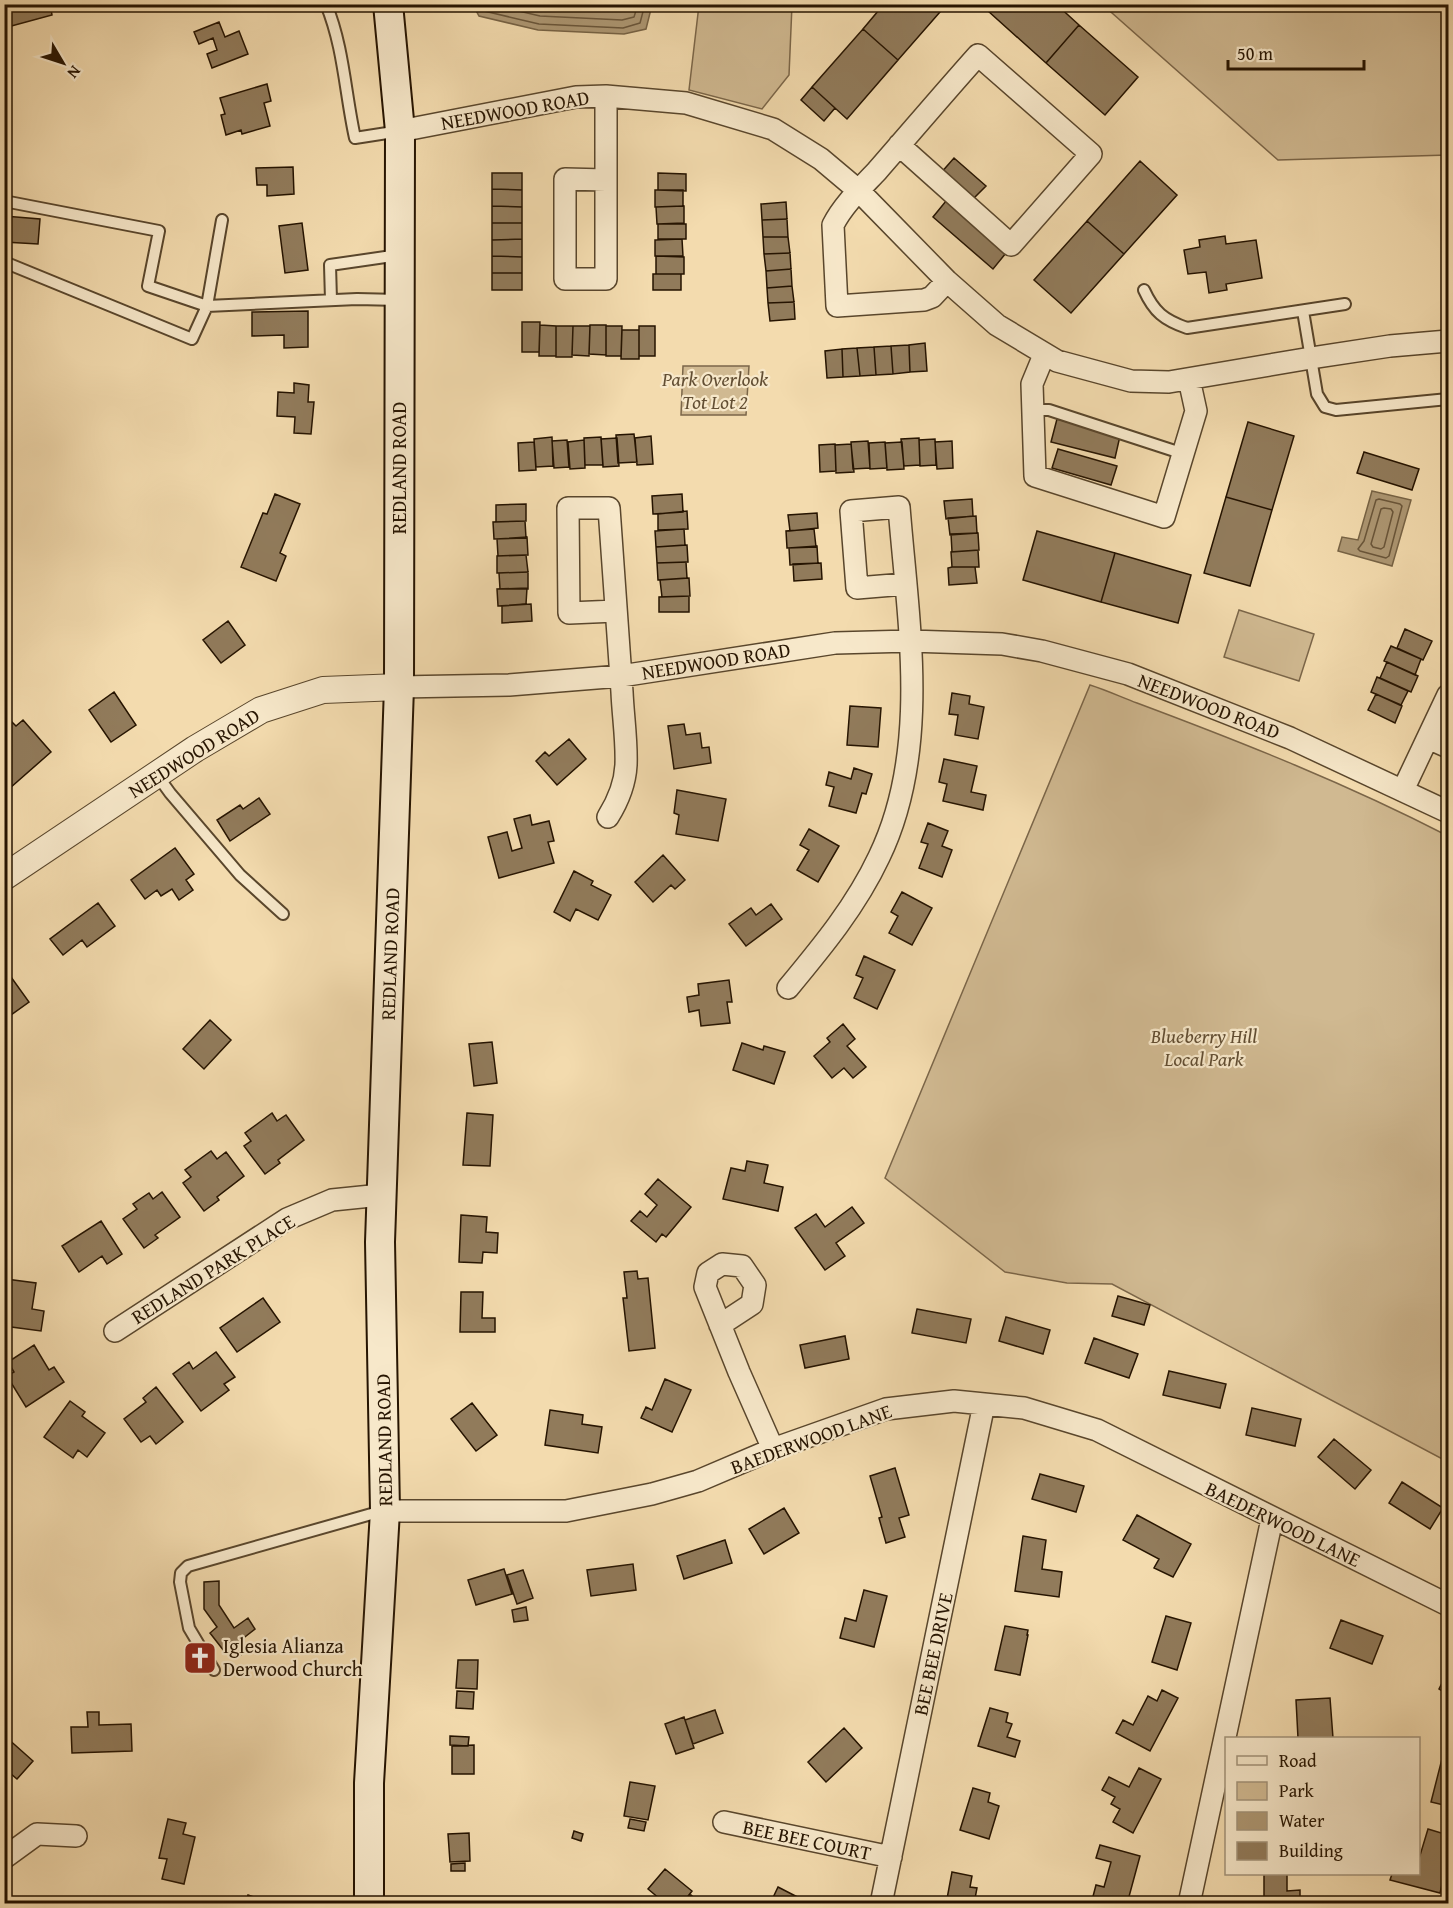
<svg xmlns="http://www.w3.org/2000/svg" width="1453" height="1908" font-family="'Gentium Book Plus',serif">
	<rect width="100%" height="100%" fill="#f3dbae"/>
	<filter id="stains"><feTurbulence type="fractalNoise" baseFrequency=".00333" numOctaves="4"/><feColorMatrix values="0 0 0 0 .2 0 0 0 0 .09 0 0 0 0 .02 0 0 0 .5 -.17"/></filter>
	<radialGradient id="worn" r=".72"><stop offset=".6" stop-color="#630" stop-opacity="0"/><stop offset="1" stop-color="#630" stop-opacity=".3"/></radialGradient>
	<path fill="#d0b991" stroke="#7b6649" stroke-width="1.5" d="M699,5H792L789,75L762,109L689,90Z
		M1103,5H1448V155L1278,160Z
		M683,366H749L746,415H681Z
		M1239,610L1314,634L1299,681L1224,657Z
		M1090,685C1106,690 1121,697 1137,703C1244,743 1347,784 1448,836V1462L1112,1284L1067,1283L1005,1272L885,1178Z"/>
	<path fill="#ad9773" stroke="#776345" stroke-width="1.5" d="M473,5H652L646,29L624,34L538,30L479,16Z
		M1372,491L1411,500L1392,566L1338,551L1342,537L1358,540Z"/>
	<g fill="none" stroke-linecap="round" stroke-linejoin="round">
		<path stroke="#6a563a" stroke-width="1.5" d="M480,4L484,11L539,24L623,28L640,23L645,4
			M489,4L540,16L622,20L634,17L638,4
			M529,4L541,7L622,11L627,10L628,4
			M1379,499L1400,504L1402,506L1389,556L1386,558L1360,551L1358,549L1364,541L1376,500Z
			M1384,508L1391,509L1393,512L1384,547L1381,549L1373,547L1371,544L1381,509Z"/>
	</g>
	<path fill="#917b5b" stroke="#261401" stroke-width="1.5" d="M4,4H50L52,15L4,28Z
		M884,4H947L898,60L863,29Z
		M994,4H1056L1079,25L1046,63L988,11Z
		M219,22L225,37L239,31L248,54L212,68L207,54L217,50L213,38L199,44L194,32Z
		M1079,25L1138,77L1105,115L1046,63Z
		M863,29L898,60L847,119L812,87Z
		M267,84L271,101L264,103L270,126L242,134L241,130L226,135L221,115L225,114L220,98Z
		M812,87L835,108L824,121L801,100Z
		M954,158L986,186L971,201L940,174Z
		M1140,161L1177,195L1124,254L1087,221Z
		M293,167L294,194L267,196V185H257L256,168Z
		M492,173H522V190L492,189Z
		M658,173L686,174V191L658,190Z
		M492,189L522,190V207L492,206Z
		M655,190H683V206L655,207Z
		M946,201L1006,253L993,269L933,217Z
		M786,202L787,219L762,220L761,204Z
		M492,206L522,207V223H492Z
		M684,206V223L657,224L656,207Z
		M4,216L40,219L38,244L4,242Z
		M787,219L788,237H763L762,220Z
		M1087,221L1124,254L1071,313L1034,280Z
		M302,223L308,270L285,273L279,226Z
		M492,223H522V239L492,240Z
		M658,224H686V239H658Z
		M1225,236L1226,244L1256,240L1262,278L1226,284L1227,290L1209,293L1206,272L1188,274L1184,250L1200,247L1199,240Z
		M763,237H788L790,253L764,254Z
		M522,239V257L492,256V240Z
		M682,239L683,256H655V240Z
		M790,253L791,269L766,271L764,254Z
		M492,256L522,257V273H492Z
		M656,256L684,257V274H656Z
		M791,269L792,286L767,288L766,271Z
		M492,273H522V290H492Z
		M653,274H681V290H653Z
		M792,286L794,302L768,303L767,288Z
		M794,302L795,319L770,321L768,303Z
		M308,311V347L284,348V335L252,336V312Z
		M522,322H540L539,352H522Z
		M540,325L556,326V356H539Z
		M590,325H606V355L589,354Z
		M556,326H573L572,357H556Z
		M573,326H590L589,356L572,355Z
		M606,326H622L621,356H606Z
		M639,326H655V356H639Z
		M622,330H639V359H621Z
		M925,343L927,371L910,372L909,345Z
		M909,345L910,372L893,374L891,346Z
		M891,346L893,374L876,375L874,347Z
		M874,347L876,375L860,376L857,348Z
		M857,348L860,376L843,377L842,349Z
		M842,349L843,377L827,378L825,351Z
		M294,383L309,385L308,402H314L311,434L294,433L295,417L277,416L278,392L294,393Z
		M1057,419L1120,436L1115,458L1051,442Z
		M1248,422L1294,436L1272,510L1226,497Z
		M634,434L637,462L618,463L616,435Z
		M651,436L653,464L637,465L635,438Z
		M552,437L553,466L536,467L534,439Z
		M601,437L603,465H585L584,438Z
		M617,438L619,466L603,467L601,439Z
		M919,438L920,465L904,466L901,439Z
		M935,439L936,465L920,466L919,440Z
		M567,440L569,467L554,468L552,441Z
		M584,440L585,468L570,469L568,442Z
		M868,441L870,468L853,469L851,442Z
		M952,441L953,468L937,469L935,442Z
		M534,442L536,470L519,471L518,443Z
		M885,442L887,468L870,469L869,443Z
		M902,442L904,469L887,470L885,443Z
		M835,444L836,471L820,472L819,445Z
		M851,444L854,472L836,473L835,445Z
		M1058,449L1117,466L1111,485L1052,468Z
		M1364,452L1419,469L1412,490L1357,473Z
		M275,494L300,504L280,553L286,556L276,581L241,567L263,513L267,514Z
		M682,494L683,512L653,514L652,496Z
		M1226,497L1272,510L1250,586L1204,573Z
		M972,499L973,516L946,519L944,501Z
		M526,504V521L496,522V505Z
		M687,511L688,529L658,530V514Z
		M817,513L818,528L790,531L788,515Z
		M976,516L977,533L950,535L948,518Z
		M525,521L526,538L494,539L493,522Z
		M684,529L685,545L656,547L655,531Z
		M814,529L816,547L787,548L786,531Z
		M1037,531L1115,553L1101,602L1023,580Z
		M978,533L979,550L952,552L951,534Z
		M527,537L528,555L498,556L497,539Z
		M687,545L688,562L657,563L656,547Z
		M817,546L818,563L790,565L789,548Z
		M978,550L979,567H952L951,552Z
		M1115,553L1191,575L1178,623L1101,602Z
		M526,555L528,572L497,573V556Z
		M686,562L687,578L658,580L657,563Z
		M821,563L822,579L794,581L793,564Z
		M952,567H975L977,583L949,585L948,568Z
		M528,572V589H500L499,573Z
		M689,578L690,596L662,597L660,580Z
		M527,588L526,604L498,606L497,589Z
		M689,596V612H659V597Z
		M531,604L532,621L502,623V606Z
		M228,621L245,645L221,663L203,640Z
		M1405,629L1432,641L1423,660L1397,648Z
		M1391,646L1421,659L1415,675L1384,661Z
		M1387,662L1418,676L1411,692L1380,678Z
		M1377,677L1408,691L1401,705L1371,692Z
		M114,692L136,725L111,742L89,710Z
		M952,693L970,696L969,704L984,707L978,739L955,735L958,715L949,714Z
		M1376,694L1402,706L1395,723L1368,710Z
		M850,706L881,708L878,747L847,745Z
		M23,720L51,752L10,788L4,782V729L12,722L16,726Z
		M684,724L686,735L700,733L702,748L709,747L711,763L674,769L668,726Z
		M569,739L586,759L557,785L536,761L545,752L549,756Z
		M944,759L977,766L971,792L986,795L983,810L943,801L947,784L939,782Z
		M854,768L872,774L866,794L862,793L856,813L829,806L834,787L826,785L829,772L851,779Z
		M677,790L726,799L718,841L676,834L679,815L674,813Z
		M259,798L270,814L230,841L217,820L240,805L243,809Z
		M530,815L532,825L549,821L554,841L548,842L554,863L499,878L488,837L507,832L512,851L522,848L514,819Z
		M928,823L948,831L942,846L952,850L942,877L919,868L928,844L921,842Z
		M809,829L839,846L818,882L797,870L809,850L800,845Z
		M175,848L194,874L186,880L193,890L179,900L172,889L161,896L157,890L145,899L131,880Z
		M663,855L685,880L675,889L671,885L653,902L635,882Z
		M574,871L593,881L591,885L611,895L598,920L576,909L570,921L554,912Z
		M902,892L932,908L912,945L889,933L898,916L891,912Z
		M98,903L115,926L87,947L82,940L63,955L50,939Z
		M771,904L782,919L746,946L729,924L751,908L756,915Z
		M864,956L895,970L877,1009L854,998L863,978L856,975Z
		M11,977L29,1002L4,1020V982Z
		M729,980L732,1002H727L730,1023L701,1026L699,1010L689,1012L687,997L699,995L698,984Z
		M210,1020L231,1040L204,1069L183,1049Z
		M843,1024L855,1039L847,1046L866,1067L853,1078L844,1068L832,1078L814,1056L830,1042L827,1038Z
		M492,1042L497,1083L474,1086L469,1044Z
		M742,1043L763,1050L764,1046L785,1052L774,1084L733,1070Z
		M272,1113L277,1121L286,1115L304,1140L278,1160L280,1163L265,1174L244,1146L251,1141L245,1133Z
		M467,1113L493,1115L490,1166L463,1165Z
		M211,1151L217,1159L226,1152L244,1176L217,1197L219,1200L204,1211L183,1183L191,1177L185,1170Z
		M747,1161L768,1165L764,1183L783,1187L778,1211L723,1199L731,1168L745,1171Z
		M658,1179L691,1207L666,1237L662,1234L656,1242L631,1221L640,1211L647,1217L657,1205L645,1194Z
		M162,1192L180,1217L155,1235L158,1238L144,1248L123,1219L137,1209L133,1204L149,1193L153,1199Z
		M852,1207L864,1223L836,1243L845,1256L825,1270L795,1228L816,1214L825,1227Z
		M461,1215L487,1217L486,1232L498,1233L497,1253L483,1252L482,1263L459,1262Z
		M101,1221L122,1254L107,1264L102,1256L79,1272L62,1246Z
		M637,1271L638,1279L648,1278L655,1348L629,1351L623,1298H627L624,1272Z
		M6,1279L36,1283L32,1309L44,1311L41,1331L4,1326Z
		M461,1292H483L482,1318H495V1332H460Z
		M1118,1296L1150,1305L1144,1325L1112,1316Z
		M263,1298L280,1322L237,1352L220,1328Z
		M917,1309L971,1319L966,1343L912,1333Z
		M1006,1317L1050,1330L1043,1354L999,1341Z
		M845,1336L849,1359L805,1368L800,1345Z
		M1094,1338L1138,1354L1129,1378L1085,1363Z
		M34,1345L49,1370L54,1367L64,1382L26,1407L7,1376L14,1372L8,1362Z
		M216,1352L235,1377L224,1384L229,1390L201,1411L173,1374L189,1362L193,1369Z
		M1169,1371L1226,1384L1220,1408L1163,1395Z
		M665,1379L691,1390L672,1432L641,1418L646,1407L652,1410Z
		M156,1387L183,1422L156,1444L150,1436L141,1442L124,1419L146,1402L143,1398Z
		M70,1401L85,1412L82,1416L105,1433L87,1457L78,1450L73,1458L44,1437Z
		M472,1403L497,1435L476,1451L451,1419Z
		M1252,1408L1301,1419L1295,1446L1246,1435Z
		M550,1410L583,1415L582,1424L602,1427L598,1453L545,1445Z
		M1334,1439L1371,1470L1355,1489L1318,1457Z
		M895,1468L909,1515L899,1518L905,1537L886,1543L879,1518L882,1517L870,1476Z
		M1040,1474L1084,1486L1076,1512L1032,1499Z
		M1402,1482L1443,1508L1430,1529L1389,1503Z
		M784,1508L799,1533L764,1554L749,1529Z
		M1137,1515L1191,1544L1173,1577L1154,1568L1159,1559L1123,1540Z
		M1023,1536L1046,1540L1042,1569L1062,1572L1059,1597L1015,1591Z
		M725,1540L732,1563L684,1579L677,1556Z
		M633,1564L636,1590L591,1596L587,1570Z
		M504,1569L512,1594L476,1605L468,1580Z
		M523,1570L533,1598L517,1604L507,1575Z
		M219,1581V1605L234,1628L248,1618L255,1629L241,1640L249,1649L238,1657L231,1646L224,1651L210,1633L217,1627L204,1609V1582Z
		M864,1590L887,1596L874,1647L840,1638L845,1618L856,1621Z
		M526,1607L528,1620L514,1622L512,1610Z
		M1166,1616L1191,1623L1177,1670L1152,1662Z
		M1341,1620L1383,1636L1372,1664L1330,1648Z
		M1005,1626L1028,1630L1027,1635H1028L1020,1675L995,1670Z
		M458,1660H478L477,1689L456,1688Z
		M1448,1671V1705L1443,1702L1447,1694L1439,1689Z
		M1162,1690L1178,1698L1150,1751L1116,1733L1123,1720L1133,1725L1148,1696L1157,1701Z
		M457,1691L474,1692L473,1709L456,1708Z
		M1330,1698L1333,1738H1298L1296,1700Z
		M990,1708L1008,1713L1006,1722L1012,1724L1007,1737L1020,1741L1015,1757L978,1746Z
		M715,1710L723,1733L693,1744L685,1720Z
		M87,1712H99V1725L131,1724L132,1751L72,1753L71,1727H88Z
		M684,1717L694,1748L676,1754L665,1724Z
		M844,1728L862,1748L826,1782L808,1762Z
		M450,1736L469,1737L468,1746L450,1745Z
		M6,1737L33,1761L17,1779L4,1768Z
		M474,1745V1774H452V1746Z
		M1445,1747H1448V1806L1431,1802Z
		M1139,1768L1161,1779L1133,1833L1113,1822L1120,1809L1111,1804L1115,1797L1102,1790L1109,1777L1129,1787Z
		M630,1782L655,1786L648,1820L624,1816Z
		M973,1788L990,1793L988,1802L999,1806L989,1839L960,1830Z
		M168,1819L186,1823L183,1834L195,1837L184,1884L162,1879L167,1859L159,1858Z
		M630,1819L646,1822L644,1831L628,1828Z
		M1428,1829L1448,1835V1859L1440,1893L1390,1880L1392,1874H1418V1862Z
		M574,1831L583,1834L581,1841L572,1838Z
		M469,1833L470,1861L450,1862L448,1834Z
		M1100,1845L1140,1856L1127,1904H1091L1096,1885L1104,1887L1111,1862L1096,1858Z
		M465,1863V1871H451V1864Z
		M665,1869L692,1891L682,1904H666L648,1889Z
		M952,1872L972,1876L970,1887L977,1888L974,1904H946Z
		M1264,1874H1287V1891L1300,1890V1904H1264Z
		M778,1887L811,1904H770Z
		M248,1895L273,1904H245Z
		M691,1895L701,1904H683Z"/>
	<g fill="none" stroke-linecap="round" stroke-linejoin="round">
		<g stroke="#59462c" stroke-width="14">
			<path id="service" d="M326,4C344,48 345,93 355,138L400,131
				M4,201L159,231L148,286L207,306L222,220
				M4,262L192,339L207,306L357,299L399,300
				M1144,290C1154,312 1164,320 1187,328L1345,304
				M331,300L330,265L399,255
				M1303,311L1317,394L1325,407L1336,410L1448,399
				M1033,410H1049L1184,454
				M157,775L170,793L240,875L283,914
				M214,1670L189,1628L180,1582L181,1573L188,1566L382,1511"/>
		</g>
		<g stroke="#59462c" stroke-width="24">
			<path id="minor" d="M400,131L576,97L606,96L686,103L773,129L821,159L859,191L947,281L997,325L1057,361L1131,381L1169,382L1311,358L1390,346L1448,341
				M899,145L1011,245L1091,154L978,55C944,93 911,132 877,171C862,187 843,205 833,225L837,306L924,300L932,297L947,281
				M606,180L565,179V279H606V96
				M1044,355L1032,384L1035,476L1164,517L1196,411L1189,379
				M399,687L509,685L621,676L835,643L910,641L1002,644L1042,651L1128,674L1290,738L1448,812
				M1428,738L1448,747
				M1403,790L1448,695
				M608,817C618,801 625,785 626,765C627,741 623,716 622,692C618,630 613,569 609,508H568L569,613L616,611
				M788,988C822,947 856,906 879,857C931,750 908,621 899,507L851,511L857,588L905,584
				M720,1325L752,1304L755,1285L742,1266L722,1264L708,1273L705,1287L739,1372L773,1449
				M115,1331L287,1219L332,1200L381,1195
				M385,1511H566L652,1494L698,1481L773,1449L886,1409L954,1401L1024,1408L1097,1430L1448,1605
				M724,1822L891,1857
				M4,1858L37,1834L76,1836
				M881,1904L984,1404
				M1189,1904L1272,1519"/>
		</g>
		<g stroke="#59462c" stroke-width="28">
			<path id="tertiary" d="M4,877L195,749L261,710L323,690L399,687"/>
		</g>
		<g stroke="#261401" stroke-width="32">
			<path id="secondary" d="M369,1904V1783L385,1511L380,1242L399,687L400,131L388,4"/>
		</g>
		<use href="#service" stroke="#f7e8ca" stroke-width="10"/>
		<use href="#minor" stroke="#f7e8ca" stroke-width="21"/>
		<use href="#tertiary" stroke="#f7e8ca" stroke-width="26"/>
		<use href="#secondary" stroke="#f7e8ca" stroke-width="28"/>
	</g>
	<defs>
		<g id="church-square" transform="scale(1.725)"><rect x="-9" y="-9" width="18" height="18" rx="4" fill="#8f2418" stroke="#f7e8ca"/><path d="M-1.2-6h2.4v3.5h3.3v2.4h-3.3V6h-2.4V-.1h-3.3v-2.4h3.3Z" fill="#fff"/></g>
	</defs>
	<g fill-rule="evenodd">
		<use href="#church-square" x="200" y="1658"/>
	</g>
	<g text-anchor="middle" stroke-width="4.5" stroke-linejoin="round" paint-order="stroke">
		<g font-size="20" fill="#261401" stroke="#f7e8ca">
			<text transform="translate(515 110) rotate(-10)" y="7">NEEDWOOD ROAD</text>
			<text transform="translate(399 468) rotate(-90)" y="7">REDLAND ROAD</text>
			<text transform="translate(716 661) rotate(-9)" y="7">NEEDWOOD ROAD</text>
			<text transform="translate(1209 706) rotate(21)" y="7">NEEDWOOD ROAD</text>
			<text transform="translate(194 753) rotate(-32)" y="7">NEEDWOOD ROAD</text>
			<text transform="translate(390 954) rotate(-88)" y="7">REDLAND ROAD</text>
			<text transform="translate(213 1269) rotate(-32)" y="7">REDLAND PARK PLACE</text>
			<text transform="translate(811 1439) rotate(-20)" y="7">BAEDERWOOD LANE</text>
			<text transform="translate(384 1440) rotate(-91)" y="7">REDLAND ROAD</text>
			<text transform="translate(1283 1524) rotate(26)" y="7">BAEDERWOOD LANE</text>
			<text transform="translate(933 1654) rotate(-78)" y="7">BEE BEE DRIVE</text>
			<text transform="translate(807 1840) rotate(12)" y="7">BEE BEE COURT</text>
		</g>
		<g font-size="20" font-style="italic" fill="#624e33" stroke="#f7e8ca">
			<text x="715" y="386">Park Overlook<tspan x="715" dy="23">Tot Lot 2</tspan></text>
			<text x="1204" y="1043">Blueberry Hill<tspan x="1204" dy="23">Local Park</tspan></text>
		</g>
		<g font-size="20" fill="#261401" stroke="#f7e8ca" text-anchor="start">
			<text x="223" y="1653">Iglesia Alianza<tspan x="223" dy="23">Derwood Church</tspan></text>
		</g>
	</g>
	<rect width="1453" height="1908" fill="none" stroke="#f3dbae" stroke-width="24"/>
	<rect x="6" y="6" width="1441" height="1896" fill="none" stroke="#261401" stroke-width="3"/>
	<rect x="12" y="12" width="1429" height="1884" fill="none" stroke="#261401" stroke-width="1.5"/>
	<rect x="1225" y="1737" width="195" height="138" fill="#f7e8ca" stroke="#a3937a" stroke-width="1.5"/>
	<rect x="1237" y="1756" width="30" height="9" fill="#f7e8ca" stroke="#a3937a" stroke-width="1.5"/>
	<text x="1279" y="1767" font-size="18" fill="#261401">Road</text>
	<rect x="1237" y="1782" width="30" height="18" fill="#d0b991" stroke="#a3937a" stroke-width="1.5"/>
	<text x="1279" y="1797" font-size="18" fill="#261401">Park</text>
	<rect x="1237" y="1812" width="30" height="18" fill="#ad9773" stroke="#a3937a" stroke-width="1.5"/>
	<text x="1279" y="1827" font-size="18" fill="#261401">Water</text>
	<rect x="1237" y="1842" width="30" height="18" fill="#917b5b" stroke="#a3937a" stroke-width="1.5"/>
	<text x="1279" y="1857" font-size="18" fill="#261401">Building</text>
	<g transform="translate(63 63) rotate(129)" stroke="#f7e8ca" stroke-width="4.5" paint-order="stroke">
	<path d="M0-4.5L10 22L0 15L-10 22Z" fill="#261401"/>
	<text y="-9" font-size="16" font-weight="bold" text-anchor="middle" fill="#261401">N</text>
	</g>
	<path d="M1228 60v9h136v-9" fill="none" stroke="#261401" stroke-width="3"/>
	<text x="1237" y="60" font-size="18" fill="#261401" stroke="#f7e8ca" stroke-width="4.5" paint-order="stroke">50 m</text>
	<rect width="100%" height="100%" filter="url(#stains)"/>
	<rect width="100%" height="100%" fill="url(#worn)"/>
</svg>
